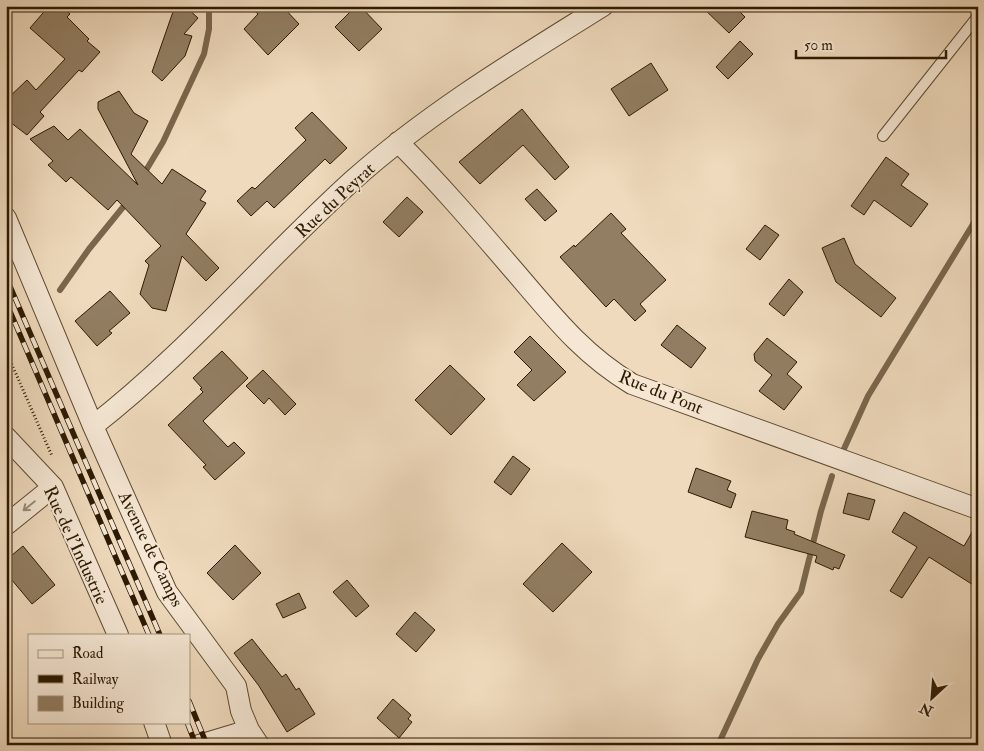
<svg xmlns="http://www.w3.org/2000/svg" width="984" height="751" font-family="'IM FELL Double Pica',serif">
	<rect width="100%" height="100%" fill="#efdabd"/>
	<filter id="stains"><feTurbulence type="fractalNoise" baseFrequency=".004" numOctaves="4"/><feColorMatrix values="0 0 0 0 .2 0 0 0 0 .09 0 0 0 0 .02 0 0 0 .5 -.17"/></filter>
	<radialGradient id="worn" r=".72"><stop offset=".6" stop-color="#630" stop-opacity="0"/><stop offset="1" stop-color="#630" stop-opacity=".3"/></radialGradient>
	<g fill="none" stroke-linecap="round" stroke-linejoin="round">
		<path stroke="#7a664c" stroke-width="6" d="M133,192L163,142L204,54L209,29V6
			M60,290L89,249L128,201
			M843,451L868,396L978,216
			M718,745L758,659L778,624L801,592L821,511L832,476"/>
	</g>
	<path fill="#927e63" stroke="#2d1a02" d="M49,6H61L70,14L67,17L89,39L87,41L100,52L82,72L79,70L40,112L44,116L27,135L6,119V100L27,80L36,90L65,59L30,28Z
		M175,6H185L198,18L184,34L192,36L185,56L162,81L152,72Z
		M249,6H282L299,24L268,55L244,29L258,14Z
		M356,6H360L382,29L359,51L335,27Z
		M701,6H734L745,17L729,33Z
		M740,41L753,54L728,79L716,67Z
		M651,63L668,90L629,116L611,89Z
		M119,91L134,113L148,121L131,154L162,184L172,169L206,191L200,200L206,203L186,234L219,268L206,281L182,256L166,311L152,308L140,294L149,265L145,261L161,246L117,200L108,210L71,177L66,182L48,165L53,161L30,139L54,126L68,140L80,129L138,185L98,109V102Z
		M522,109L569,167L555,180L523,145L480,184L459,162Z
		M312,112L347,148L330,164L325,159L274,208L267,201L251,216L237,201L252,187L255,189L306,140L295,128Z
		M886,157L909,174L901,185L928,204L911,227L874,200L864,215L851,206Z
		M537,189L557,211L545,221L525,199Z
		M407,197L423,212L399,237L383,222Z
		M611,213L626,229L621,233L666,280L640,304L646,311L635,321L614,299L606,307L560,257L574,245L575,247Z
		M765,225L779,235L760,260L746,249Z
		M844,238L855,264L896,298L881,317L836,282L822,248Z
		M789,279L803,292L784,316L769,304Z
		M110,291L130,313L109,331L112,333L97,346L75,321Z
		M677,325L706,348L691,368L661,345Z
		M530,336L566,372L534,401L517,385L532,370L514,352Z
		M767,338L797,362L787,374L802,387L784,410L759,391L772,375L755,361L754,354Z
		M222,351L248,378L203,421L228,447L234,442L245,453L215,480L203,467L206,465L168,425L203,392L200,389L202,388L193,378Z
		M450,365L485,399L451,435L415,400Z
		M263,370L296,404L285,415L269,398L264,404L246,386Z
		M513,456L530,469L511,495L494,482Z
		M696,468L731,481L727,490L736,494L731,508L688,492Z
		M848,493L875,500L869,520L843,513Z
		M752,511L788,520L786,529L795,532L794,534L845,555L839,569L834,567L833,570L815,562L817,556L745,537Z
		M904,512L964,546L978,522V588L929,557L902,598L890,591L917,547L892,532Z
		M562,543L592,572L553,612L523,584Z
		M235,545L261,573L233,600L207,573Z
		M23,546L55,585L32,604L6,573V560Z
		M347,580L369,606L356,617L333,592Z
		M299,593L306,608L283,618L276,604Z
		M415,612L435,630L416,652L396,634Z
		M252,639L282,677L286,674L296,690L299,688L315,714L287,732L259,686L234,653Z
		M393,699L411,715L408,719L412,722L399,738L377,718Z"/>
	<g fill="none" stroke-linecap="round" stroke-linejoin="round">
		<g stroke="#5e4a31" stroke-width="12">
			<path id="service" d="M883,136L978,16"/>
		</g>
		<g stroke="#5e4a31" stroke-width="22">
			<path id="minor" d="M398,142C438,182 474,224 510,266C550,312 579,352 632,384L978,509
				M6,218L93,426L167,592L236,686L241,711L249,730L259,745
				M93,426C187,353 264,261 352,181C428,113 516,60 603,6
				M6,437L53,487L118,635
				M6,525L53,487
				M154,722L162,745
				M199,745L249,730"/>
		</g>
		<path stroke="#2d1a02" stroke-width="3" stroke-dasharray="1 2.5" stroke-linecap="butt" d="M6,351L52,456"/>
		<use href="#service" stroke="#f5e7d4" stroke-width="10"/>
		<use href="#minor" stroke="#f5e7d4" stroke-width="20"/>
		<g stroke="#2d1a02" stroke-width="5.5">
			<path id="rail" d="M6,277L160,635
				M6,302L149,635
				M189,701L207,745
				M187,722L196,745"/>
		</g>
		<use href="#rail" stroke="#f5e7d4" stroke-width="4" stroke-dasharray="11" stroke-linecap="butt"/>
	</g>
	<defs><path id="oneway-shaft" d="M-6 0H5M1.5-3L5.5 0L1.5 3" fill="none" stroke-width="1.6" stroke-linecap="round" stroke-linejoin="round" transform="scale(1.25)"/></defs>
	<use stroke="#9b8b76" href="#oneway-shaft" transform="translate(29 506) rotate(141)"/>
	<g text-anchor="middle" stroke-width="4" stroke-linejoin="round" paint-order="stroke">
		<g font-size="18" fill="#2d1a02" stroke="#f5e7d4">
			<text transform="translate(335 200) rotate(-43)" y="6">Rue du Peyrat</text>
			<text transform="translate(661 392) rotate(22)" y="6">Rue du Pont</text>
			<text transform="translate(76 545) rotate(65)" y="6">Rue de l'Industrie</text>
			<text transform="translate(151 549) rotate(64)" y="6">Avenue de Camps</text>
		</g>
	</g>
	<rect width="984" height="751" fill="none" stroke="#efdabd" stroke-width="25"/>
	<rect x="8" y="8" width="969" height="736" fill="none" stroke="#2d1a02" stroke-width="2.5"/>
	<rect x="12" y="12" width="959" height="726" fill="none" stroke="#2d1a02"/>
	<rect x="28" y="634" width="162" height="90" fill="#f5e7d4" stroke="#a59580"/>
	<rect x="38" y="650" width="25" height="8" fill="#f5e7d4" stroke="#a59580"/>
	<text x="72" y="658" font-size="15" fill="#2d1a02">Road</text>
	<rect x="38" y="675" width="25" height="8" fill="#2d1a02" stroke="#a59580"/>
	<text x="72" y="684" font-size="15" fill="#2d1a02">Railway</text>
	<rect x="38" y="696" width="25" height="15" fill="#927e63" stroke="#a59580"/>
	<text x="72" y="708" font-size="15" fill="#2d1a02">Building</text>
	<g transform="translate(932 698) rotate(206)" stroke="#f5e7d4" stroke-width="4" paint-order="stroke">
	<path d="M0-4L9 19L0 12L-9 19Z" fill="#2d1a02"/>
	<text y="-8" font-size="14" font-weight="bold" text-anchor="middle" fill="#2d1a02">N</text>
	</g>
	<path d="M796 50v8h150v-8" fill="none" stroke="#2d1a02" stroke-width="2.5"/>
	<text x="804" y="50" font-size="15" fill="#2d1a02" stroke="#f5e7d4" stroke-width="4" paint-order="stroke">50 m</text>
	<rect width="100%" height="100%" filter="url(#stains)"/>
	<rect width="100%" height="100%" fill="url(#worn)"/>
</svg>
